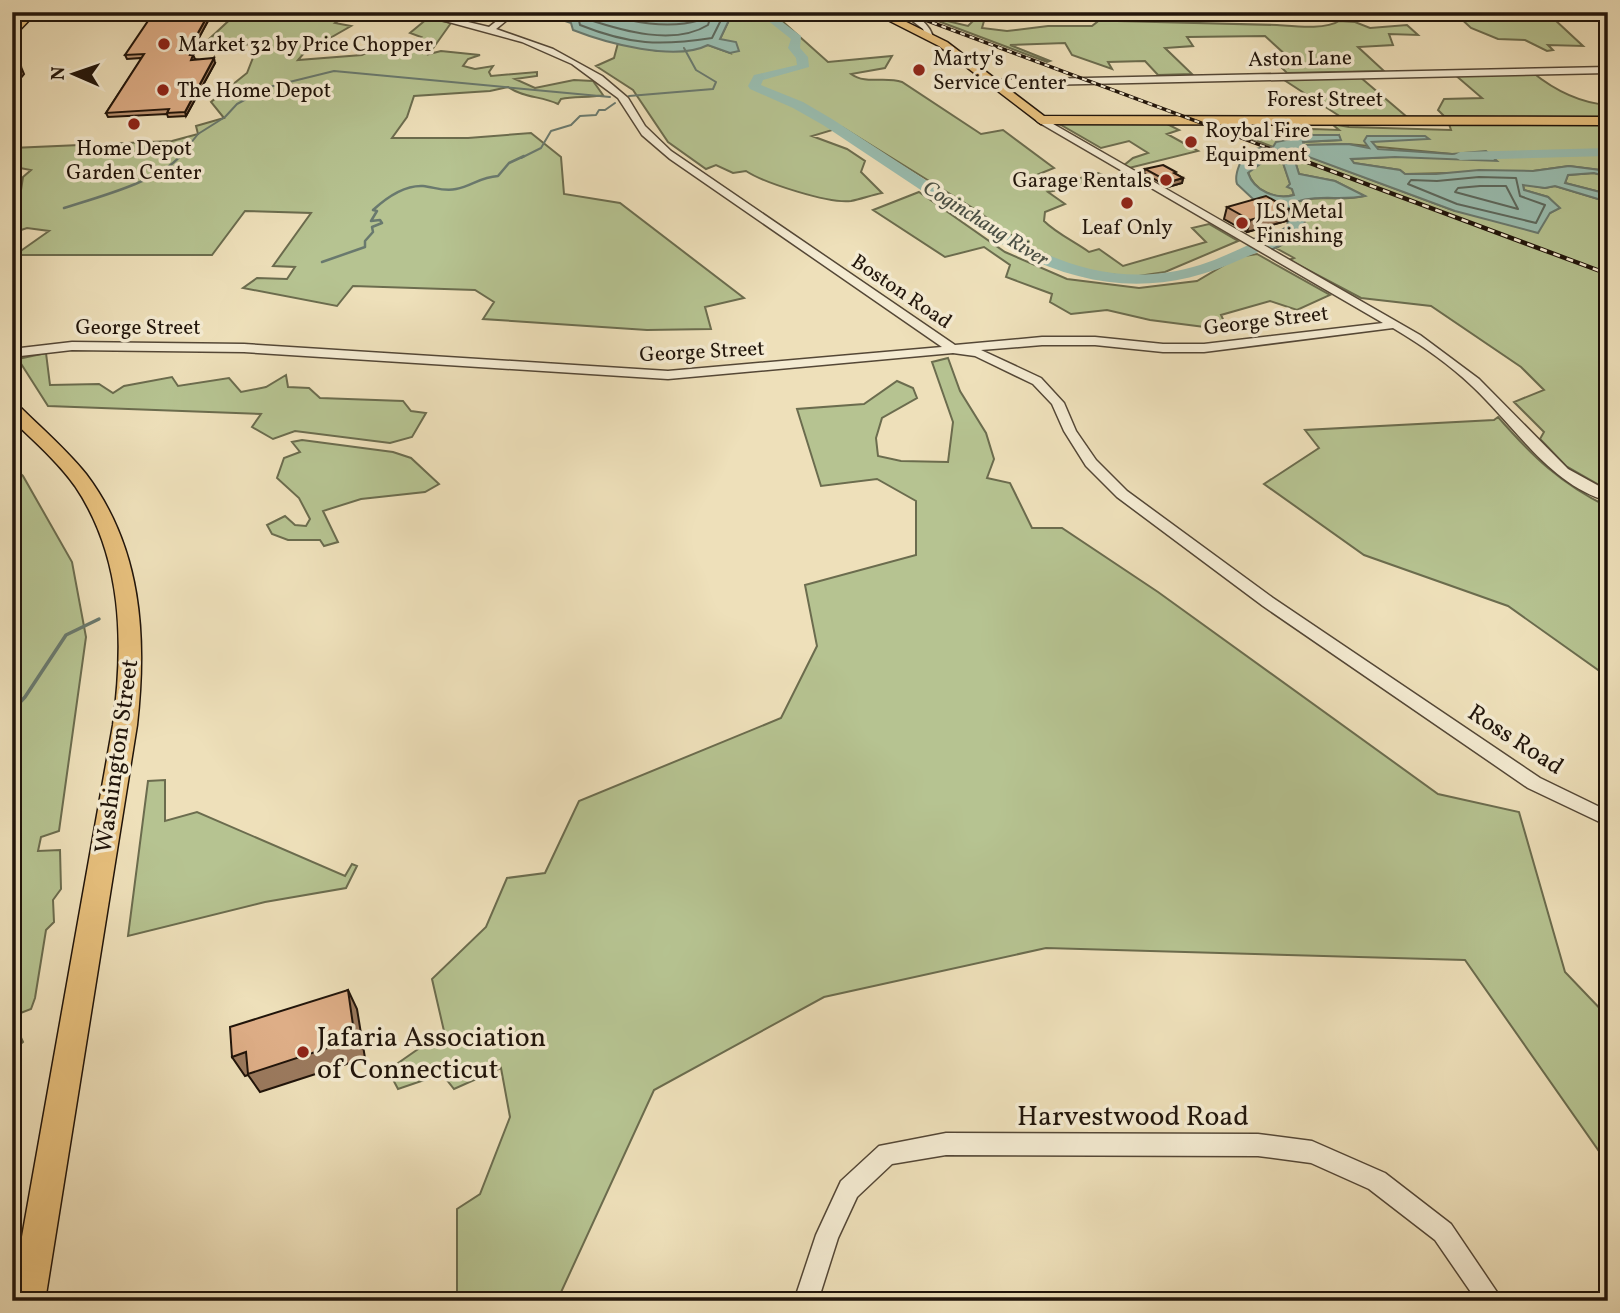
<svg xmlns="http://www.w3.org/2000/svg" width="1620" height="1313" font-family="Vollkorn,serif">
	<rect width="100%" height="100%" fill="#eee0ba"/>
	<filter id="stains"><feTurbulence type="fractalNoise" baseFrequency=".00286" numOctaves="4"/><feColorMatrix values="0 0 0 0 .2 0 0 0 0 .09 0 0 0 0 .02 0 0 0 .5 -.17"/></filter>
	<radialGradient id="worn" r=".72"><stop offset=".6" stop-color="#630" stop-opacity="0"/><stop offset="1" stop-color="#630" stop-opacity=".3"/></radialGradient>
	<path fill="#b6c391" stroke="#6b6c4e" stroke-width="2" d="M238,12H286L307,18L339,20L335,23L351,26L304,53L298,60L362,55L386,43H388L383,51L408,45L421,37L410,33L428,18L451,23L429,54L441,51L480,55L468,59L463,66L475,69L493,66L489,72L491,76L537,72V76L515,79L535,88L574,80L593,81L603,95C589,98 575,96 561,99L558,104C541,96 524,98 508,87L490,91L414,96L407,117L392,138H468L531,133L561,157L564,194L620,203L744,298L705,307L711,329L647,330L483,319L494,302L475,290L353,286L337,306L243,288L257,278L287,279L295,267L273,266L311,213L245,211L212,255H15L49,231L27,228L12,233V201L21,190L23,177L31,170L20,168L12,162V148L172,141L198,134L196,126L224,118L211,102L247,73L258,45L206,42Z
		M726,12H772L828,62L892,56L885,68L851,74C866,85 884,76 902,82L981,134L1003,130L1054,168L1039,174L1056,185L1098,173L1113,179L1048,192L1065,204L1045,212L1044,221C1056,233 1075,242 1089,252L1099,249L1123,266L1206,242L1192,228L1209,224L1238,241L1165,272L1132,277L1069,269L1036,253L976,210L842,127L812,136L847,149L865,161L861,172L882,193C872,195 861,199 851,201C830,204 764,183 746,171L733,173L716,165L706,169L668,142L633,90L596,66L614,58L618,43L658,51L708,45L730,53L720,39L730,18Z
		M1089,12H1107L1117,21L1277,25C1293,26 1326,30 1339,21L1355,22L1370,28L1407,25L1418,35L1389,34L1393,45L1358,47L1384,71L1287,73L1282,68L1298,66L1265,36L1187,37L1193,46L1165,48L1192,74L1158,75L1145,61L1108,62L1112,69L1072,55L1065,43L1010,45L1050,61L1047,62L922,15L968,26L974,20L984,21L982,28L1007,31L1048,26H1092L1097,22Z
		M1460,12H1586L1591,15L1554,19L1583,46L1548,45L1553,50L1547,51L1525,40L1498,39L1471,28L1457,15Z
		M1532,72C1553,89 1580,103 1608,105V119L1444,116L1438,110L1444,99L1482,98L1454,74Z
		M1360,77L1407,117H1341L1281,78Z
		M1448,121L1608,124V171L1569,166L1533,171L1405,174L1400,170L1354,163L1351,159L1452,154L1348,144L1304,145L1302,142L1340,140L1339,135L1273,147L1250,138L1270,139L1312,129L1339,130L1332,124L1349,127L1451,130Z
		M1056,122L1180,124L1169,125L1179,130L1167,134L1198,151L1129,168L1123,166L1133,158L1148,153L1129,141L1101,148Z
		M1310,157L1455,211L1550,213L1559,208L1548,197L1524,190L1523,184L1545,188L1555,186L1608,202V490L1566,466L1540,439L1544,432L1514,402L1544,390L1521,367L1431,306L1361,298L1289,260L1294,258L1276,248L1302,234L1296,202C1318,194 1341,202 1364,196L1335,181L1299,174L1295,161Z
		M1282,160L1294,195C1276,200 1254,191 1248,172C1256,162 1270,160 1282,160Z
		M1594,173L1608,177V194L1565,183L1568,175Z
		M919,192L1005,252L1067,279L1139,288L1197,281L1238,257L1257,254L1330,295L1297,310L1270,301L1221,315L1228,330L1150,320L1107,310L1071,314L1050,302L1052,294L1006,277L1010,265L984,247L945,257L873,210Z
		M46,353L50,385L99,384L113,393L124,386L172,377L178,386L229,378L241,392L266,387L286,375L288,387L309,388L320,398L403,401L411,411L426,413L412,437L390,443L295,431L273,439L252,427L261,414L48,406L18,359Z
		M948,358L960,391L986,433L994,459L987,478L1010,483L1032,528H1062L1158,592L1438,794L1519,812L1565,972L1608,1017V1164L1465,960L1046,948L824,997L654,1090L557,1301H457V1209L480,1194L510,1117L501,1068L454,1089L442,1074L398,1089L388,1070L444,1031L432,979L486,927L507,878L545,873L579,801L781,718L817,646L805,585L916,555V501L877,479L821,486L797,409L864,404L897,381L913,388L917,398L882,418L876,438L878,456L901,461L948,462L953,422L932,362Z
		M1498,417C1533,457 1560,483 1608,507V677L1508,606L1364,555L1264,484L1319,448L1305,430L1494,420Z
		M302,440L393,452L411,458L439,484L425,492L361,499L323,511L338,542L324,546L320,540H288L272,534L267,525L285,516L295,525L306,526L310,519L299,498L277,478L284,458L300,452L292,442Z
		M12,466L23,476L72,562L86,637L59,831L41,837L38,851L60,850L61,889L53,900L54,922L46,930L35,998L31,1009L18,1014V1031L23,1042L12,1051Z
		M165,780V821L197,812L345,876L352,864L357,866L346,888L265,902L128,936L148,781Z"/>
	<path fill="#99bdb0" stroke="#69796e" stroke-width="2" fill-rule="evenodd" d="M572,12H726L730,18L720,39L736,42L739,51L730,53L708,45C675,62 606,43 573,30L571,23L565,21Z
		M1311,135H1339L1341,140L1303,142L1304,145L1348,144L1369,148L1364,141L1367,136H1425L1429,139L1372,142L1378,149L1452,154L1486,151L1497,161L1395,157L1351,159L1354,163L1400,170L1405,174H1436L1479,170L1533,171L1569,166L1608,171V177L1594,173L1568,175L1565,183L1608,194V202L1555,186L1545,188L1523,185L1524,190L1548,197L1560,208L1550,213L1538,233L1455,211L1309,157L1295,161L1299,174L1335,181L1365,196C1342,201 1318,194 1296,202L1297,207L1304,212L1305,226L1302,234L1271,250L1252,239L1271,236L1288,226L1287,220L1253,199L1237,184C1234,175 1241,155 1251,151C1257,148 1267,147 1273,147L1276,142ZM1282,160L1290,184L1287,187L1292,189L1294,195C1276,200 1254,191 1248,173L1263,162Z"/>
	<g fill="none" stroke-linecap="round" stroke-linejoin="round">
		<path stroke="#5c685d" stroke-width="2" d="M577,12L580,25C630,45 660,46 712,38L721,20V12
			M586,12L587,19C623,31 674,46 708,25L712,12
			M599,12C631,22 668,30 700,20L702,12
			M1479,177L1516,178L1520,196L1545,205L1536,223L1457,204L1408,184L1411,180L1437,181Z
			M1480,186H1506L1518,209L1455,192L1458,188Z"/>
		<path stroke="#69796e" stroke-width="2" d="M629,96L713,89L716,82L696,70L684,48
			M179,158L198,134L225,117L237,104L269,87L334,71L610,97
			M521,158L541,148L551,131L571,125L580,116L596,115L599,110H605L615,103"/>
		<path stroke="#69796e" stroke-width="2.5" d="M64,208C95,198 160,181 180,156
			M322,262L365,247V241L373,232L372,227L382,223L380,220L371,221L377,211L373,210C386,198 404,185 423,186C434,187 444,192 456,189C472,186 480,177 498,176L509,163L524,156"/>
		<path stroke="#69796e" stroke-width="3.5" d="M12,711L25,697L66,635L99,619"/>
		<path fill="#99bdb0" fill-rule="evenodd" d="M757,12H769L801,36L800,48L808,57L809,67L763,80L761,85L803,102L832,119L1019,241C1077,272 1135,285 1200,265C1225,257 1249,244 1274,233L1279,231L1287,236C1277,246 1257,252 1244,258C1161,297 1087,290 1008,248L823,125L793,108L750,89L748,86L754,75L797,65L796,58L788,48L791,39Z
			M1608,148V156L1460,160L1453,156L1460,152Z"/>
		<g stroke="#544736" stroke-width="3">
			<path id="minor" d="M412,12H426L489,27L508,12H517L496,29L553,49L602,76L628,98L645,126L671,151L955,345L1042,337H1095L1163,344H1204L1383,323L1038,122L1036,120L1041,117L1420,335L1479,379L1568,469L1608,491V501C1550,485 1514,425 1472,386C1449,364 1420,344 1393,328L1204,352H1163L1095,345H1042L981,350L1041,378L1064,403L1076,431L1096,460L1127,491L1273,598L1540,778L1608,811V826L1528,788L1263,606L1117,497L1086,466L1064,431L1052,404L1033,384L975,356L953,353L668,379L244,352L72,350L12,357V349L72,342L244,344L668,371L942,347L670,159L642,135L618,98L572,64L522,42Z
				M901,12C915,12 931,25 933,38H927L923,29Z
				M962,12L987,16L1043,15L1047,17L1043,19L987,20Z
				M1344,12H1377L1379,14L1375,16Z
				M1590,12H1600L1608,17V22Z
				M12,14L33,16L12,18Z
				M1608,67V73L992,86L988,83L992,80Z
				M946,1133L1258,1134L1312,1141L1385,1173L1451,1224L1503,1301H1477L1435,1240L1369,1189L1311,1163L1258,1156L946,1155L892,1164L857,1197L838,1238L818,1301H794L816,1235L841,1181L879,1146Z"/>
		</g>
		<g stroke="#20140a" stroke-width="3">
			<path id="major" d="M872,12H886L947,42L1044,116L1608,117V125L1041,124L939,46Z"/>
		</g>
		<g stroke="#20140a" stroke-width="3">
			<path id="highway" d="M26,12H37L12,38V28Z
				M12,404L18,405C41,428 66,449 86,474C142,548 147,637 137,725L45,1301H12V1293L113,725C124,643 123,557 75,486C57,461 34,441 12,420Z"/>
		</g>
		<use href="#minor" fill="#f4ebd2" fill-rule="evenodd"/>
		<use href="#major" fill="#e7c07d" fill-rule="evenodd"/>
		<use href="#highway" fill="#e7c07d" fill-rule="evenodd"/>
		<g stroke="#20140a" stroke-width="3.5">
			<path id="rail-far1" d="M904,12L1295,158"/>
		</g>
		<g stroke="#20140a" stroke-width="4.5">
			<path id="rail" d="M1291,156L1608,274"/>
		</g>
		<use href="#rail-far1" stroke="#f4ebd2" stroke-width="2" stroke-dasharray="5" stroke-linecap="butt"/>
		<use href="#rail" stroke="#f4ebd2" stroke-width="2.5" stroke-dasharray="7" stroke-linecap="butt"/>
	</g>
	<path fill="#bf9674" stroke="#20140a" stroke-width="2" d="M208,15L209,19L194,46H195L197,50L193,55L194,59L215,63L186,116L168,117L167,114L108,117L106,113L142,58L127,59L125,55Z
		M1145,169L1176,174L1183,178L1182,183L1168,187L1144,173Z
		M1227,207L1286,221L1247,232L1224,219Z"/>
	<path fill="#9b7a5e" stroke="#20140a" stroke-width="2" d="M208,15L209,19L192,51L190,47Z
		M195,46L197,50L193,55L195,59L192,64L190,55Z
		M214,58L215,63L186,116L185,112Z
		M21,67L24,74L12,89V78Z
		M1183,178L1182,183L1168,187L1169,182Z
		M1289,209L1286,221L1247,232L1250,220Z
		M348,990L357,1009L365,1058L260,1092L248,1075L245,1076L232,1057Z"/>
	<path fill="#deae87" stroke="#20140a" stroke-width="2" d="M208,15L190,47L195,46L190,55H193L191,60L214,58L185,112L167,113L169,109L106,113L144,54L125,55L150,18Z
		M15,62L21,67L12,78V65Z
		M1163,165L1176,172L1174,173L1183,178L1169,182L1145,169Z
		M1266,196L1289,209L1250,220L1227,207Z
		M348,990L355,1039L248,1074L246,1052L232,1057L230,1027Z
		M248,1298L253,1301H237Z"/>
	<g fill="#8f2418" stroke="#f4ebd2" stroke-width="2.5">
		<circle cx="164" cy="44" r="7"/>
		<circle cx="919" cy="70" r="7"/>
		<circle cx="163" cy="90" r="7"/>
		<circle cx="134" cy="124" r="7"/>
		<circle cx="1191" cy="142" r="7"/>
		<circle cx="1166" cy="180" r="7"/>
		<circle cx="1127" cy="203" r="7"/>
		<circle cx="1242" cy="223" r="7"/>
		<circle cx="303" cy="1052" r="7"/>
	</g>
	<g text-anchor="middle" stroke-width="7" stroke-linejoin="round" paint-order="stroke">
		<g font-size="21" fill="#20140a" stroke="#f4ebd2" text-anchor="start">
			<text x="178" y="51">Market 32 by Price Chopper</text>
			<text x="933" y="65">Marty's<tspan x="933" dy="24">Service Center</tspan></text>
			<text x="177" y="97">The Home Depot</text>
			<text x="1205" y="137">Roybal Fire<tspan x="1205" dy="24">Equipment</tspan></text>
			<text x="134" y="155" text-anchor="middle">Home Depot<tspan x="134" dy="24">Garden Center</tspan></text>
			<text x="1152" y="187" text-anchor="end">Garage Rentals</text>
			<text x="1256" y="218">JLS Metal<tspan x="1256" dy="24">Finishing</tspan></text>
			<text x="1127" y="234" text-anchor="middle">Leaf Only</text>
		</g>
		<g font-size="21" fill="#20140a" stroke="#f4ebd2">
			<text transform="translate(1300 58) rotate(-1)" y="7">Aston Lane</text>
			<text x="1325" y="106">Forest Street</text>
			<text transform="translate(902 291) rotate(34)" y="7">Boston Road</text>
			<text transform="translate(1266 320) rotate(-7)" y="7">George Street</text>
			<text x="138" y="334">George Street</text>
			<text transform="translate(702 351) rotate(-3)" y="7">George Street</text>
		</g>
		<g font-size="21" font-style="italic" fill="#4a4f44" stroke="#f4ebd2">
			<text transform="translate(986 223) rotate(32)" y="7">Coginchaug River</text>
		</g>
		<g font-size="24" fill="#20140a" stroke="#f4ebd2">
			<text transform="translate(1516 739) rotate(33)" y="8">Ross Road</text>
			<text transform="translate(116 756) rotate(-82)" y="8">Washington Street</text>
		</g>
		<g font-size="28" fill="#20140a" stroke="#f4ebd2" text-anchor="start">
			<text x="317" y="1046">Jafaria Association<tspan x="317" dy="32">of Connecticut</tspan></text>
		</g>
		<g font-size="28" fill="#20140a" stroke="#f4ebd2">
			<text x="1133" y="1125">Harvestwood Road</text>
		</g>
	</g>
	<rect width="1620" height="1313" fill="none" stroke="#eee0ba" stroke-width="42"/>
	<rect x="14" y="14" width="1592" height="1285" fill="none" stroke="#20140a" stroke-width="3.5"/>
	<rect x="21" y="21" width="1578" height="1271" fill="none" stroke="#20140a" stroke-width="2"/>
	<g transform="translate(74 74) rotate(272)" stroke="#f4ebd2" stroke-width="5" paint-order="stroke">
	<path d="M0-5L12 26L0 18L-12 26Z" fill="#20140a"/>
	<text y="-10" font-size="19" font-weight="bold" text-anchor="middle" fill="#20140a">N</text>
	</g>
	<rect width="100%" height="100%" filter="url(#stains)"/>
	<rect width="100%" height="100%" fill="url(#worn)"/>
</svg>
